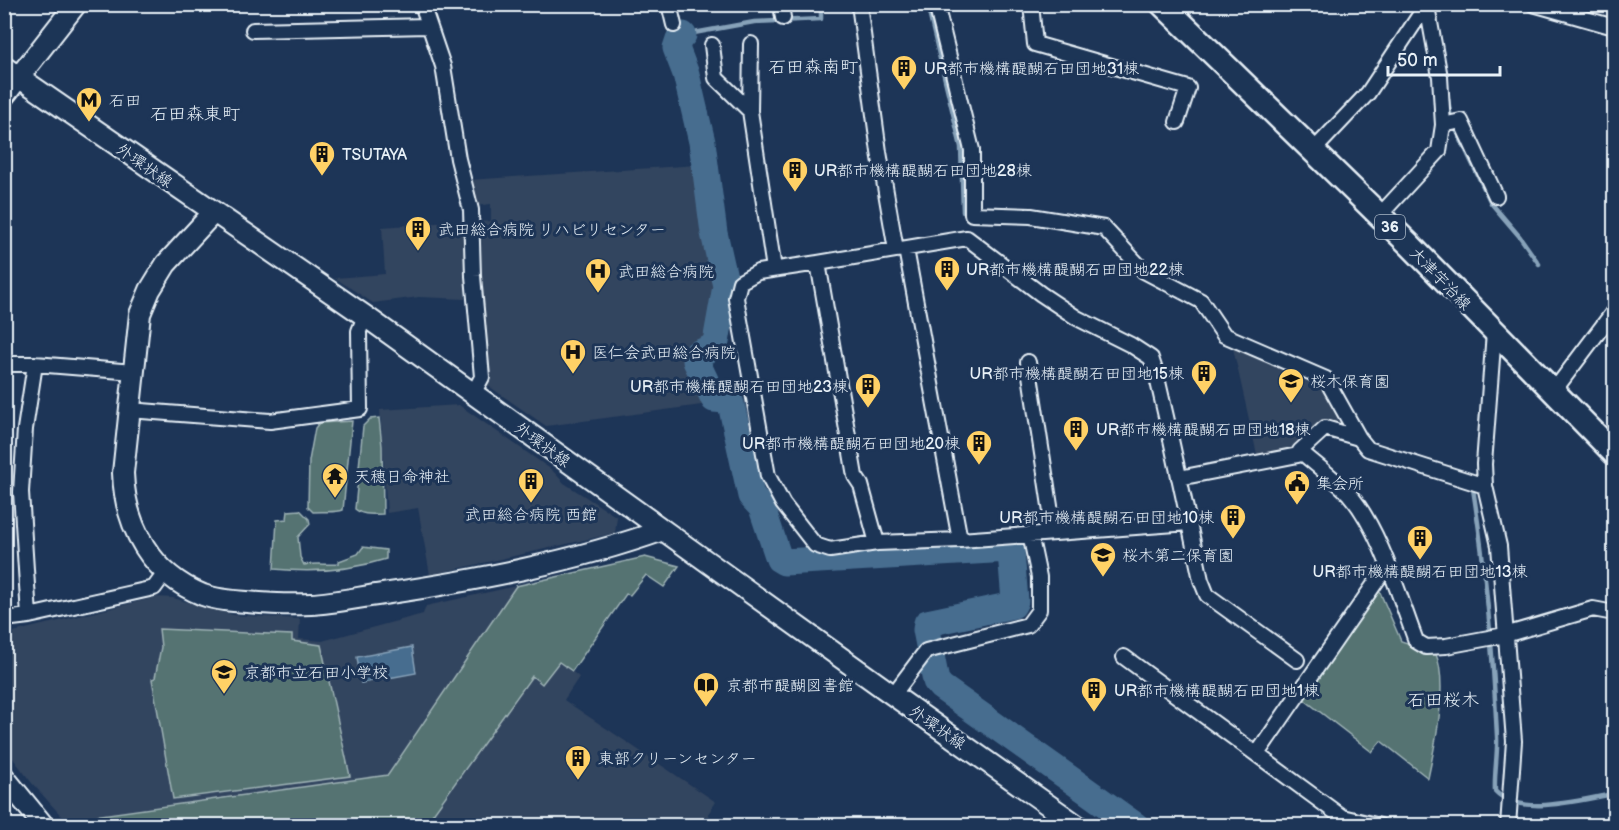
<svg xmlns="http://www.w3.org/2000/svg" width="1619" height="830" font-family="'Balsamiq Sans','Klee One',sans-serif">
	<rect width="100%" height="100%" fill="#1d3557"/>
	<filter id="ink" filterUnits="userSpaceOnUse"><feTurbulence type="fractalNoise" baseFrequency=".0167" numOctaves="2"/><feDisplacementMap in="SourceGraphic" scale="12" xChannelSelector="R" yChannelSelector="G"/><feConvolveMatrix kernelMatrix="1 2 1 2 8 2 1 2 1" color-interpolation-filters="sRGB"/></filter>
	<g filter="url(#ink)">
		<path fill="#32445e" d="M698,165L702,211L709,246L710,280H715L718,297L709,342L684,352L688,368L709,404L546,426L487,385L478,305L480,236L477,222L491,221V204L475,206L468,180Z
			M462,221L466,224L465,299L419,297L373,303L335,278L385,274L382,227Z
			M1232,344L1325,384L1348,423L1343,430L1326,424L1297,451L1258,459Z
			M459,405L552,470L564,483L617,517L615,533L430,575L418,508L387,513L380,410Z
			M516,586L388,775L65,820L31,782L5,748V634L157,597L173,598L234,615L300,619L299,639L322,641L423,614L426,606Z
			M559,661L579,677L564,700L716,802L708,814L719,825L425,826L532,676Z"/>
		<path fill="#547372" stroke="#9eb2b5" stroke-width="1.5" d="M379,418L382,446L383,514C373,514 363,516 355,509L363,426L370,419Z
			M352,421L343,510C336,513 322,511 313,512L308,507L309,461L315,428L319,423Z
			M300,510L309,519L310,524L298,537L300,557L304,565C316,563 327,565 339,564V561L358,554L363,547L386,550V559C351,570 311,573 274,569L277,520L287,519L288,511Z
			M645,557L679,566L664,587L646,575L630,595L626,594L572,671L559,662L542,684L532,676L425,825L70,826L65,820L388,775L516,586Z
			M1376,583L1401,641L1435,652C1449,682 1435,746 1428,778L1381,741L1372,752L1297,694Z
			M159,629L292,635V641L321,645L350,776L173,799L152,679L155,678L161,647Z"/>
		<path fill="#476d8f" stroke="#87a2b9" stroke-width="1.5" d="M412,647L416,673L361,683L357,657Z"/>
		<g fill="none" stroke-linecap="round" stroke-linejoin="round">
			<path stroke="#87a2b9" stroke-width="4.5" d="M927,4L961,147L963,212
				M683,35L754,22L821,19V4
				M1447,92L1451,119L1491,203L1520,237L1539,264
				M1473,489C1486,571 1493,653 1497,736C1498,754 1494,773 1495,791C1520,818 1582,799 1614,794"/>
			<path stroke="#476d8f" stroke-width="27" d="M683,35L679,39L676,48L686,74L702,142L714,233L726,286L716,342L711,348L697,354L696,361L714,399L725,400L731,404L751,496L762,508L779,559L784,562L1009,549L1011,552L1015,601L1013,605L927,623L926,630L936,681L941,687L1136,826"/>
			<g stroke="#e8f1f8" stroke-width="18">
				<path id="street" d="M422,4L443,66L458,159L471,210L473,276L482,377L473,394
					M669,4L674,25
					M781,4L783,18
					M859,4L879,152L896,250
					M936,4L972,150V214L1031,216L1104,228L1144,271L1201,301L1224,335L1326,379L1359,438L1368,449L1485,486
					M1031,4L1035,44L1188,88L1177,122
					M1533,4L1614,27
					M253,30L428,26
					M712,45L716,78L750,111L774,269
					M750,111L751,44
					M1443,125L1461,121L1496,196
					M1312,152L1368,93L1427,4
					M1379,216L1439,151L1443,125L1440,77L1427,6
					M967,238L1041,294L1077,318L1131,345L1151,358L1156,373L1167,421L1189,523L960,540L877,543L830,550L815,545L783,504L768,476L736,298L740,282L758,272L818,263Z
					M906,249L960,540
					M818,263L855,476L861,485L877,543
					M1494,332L1484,464L1485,486L1499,546L1514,741L1508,826
					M1028,362L1054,532
					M4,364H35L134,372
					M1553,392L1614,311
					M129,410L270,421L360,409L359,331L365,316
					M1300,451L1325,428L1359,438
					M1179,478L1298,455L1300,451C1316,465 1334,478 1349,494C1380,529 1399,596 1416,641L1426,647L1446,646L1505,635L1593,609L1614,613
					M1189,523L1201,580L1207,595L1297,660
					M29,616L21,492L25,429L35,364
					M4,619L29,616L154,588L165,573
					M1124,657L1342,817L1380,826
					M893,695L926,651L1028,625L1039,610V577L1030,534
					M1257,754L1387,566"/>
			</g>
			<g stroke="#e8f1f8" stroke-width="24">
				<path id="secondary" d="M4,67L365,316L893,695L1078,826
					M4,96L76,4
					M213,213L166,264L150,290L140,314L123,473C125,527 151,574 203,595C217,600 232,601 247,602C269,604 290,605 311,604C335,603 360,597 383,594C478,580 573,562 663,530
					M4,777L44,826"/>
			</g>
			<g stroke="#e8f1f8" stroke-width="27">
				<path id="primary" d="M1162,4L1410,245L1614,453"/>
			</g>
			<use href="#street" stroke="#1d3557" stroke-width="14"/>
			<use href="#secondary" stroke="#1d3557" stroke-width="20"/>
			<use href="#primary" stroke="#1d3557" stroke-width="22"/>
		</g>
	</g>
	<defs>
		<g id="building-pin" transform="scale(1.35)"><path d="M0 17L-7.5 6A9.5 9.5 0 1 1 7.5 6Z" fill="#ffd166" stroke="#1d3557"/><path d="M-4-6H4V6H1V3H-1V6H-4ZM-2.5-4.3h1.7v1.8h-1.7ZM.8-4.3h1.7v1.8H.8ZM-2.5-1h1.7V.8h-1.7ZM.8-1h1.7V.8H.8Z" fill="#111"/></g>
		<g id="metro-pin" transform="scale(1.35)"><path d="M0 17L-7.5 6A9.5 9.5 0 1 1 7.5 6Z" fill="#ffd166" stroke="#1d3557"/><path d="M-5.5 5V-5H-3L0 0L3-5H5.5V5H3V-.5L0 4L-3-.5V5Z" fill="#111"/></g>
		<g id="hospital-pin" transform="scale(1.35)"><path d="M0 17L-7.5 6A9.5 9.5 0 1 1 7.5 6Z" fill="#ffd166" stroke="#1d3557"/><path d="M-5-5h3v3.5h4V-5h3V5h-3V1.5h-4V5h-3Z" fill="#111"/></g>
		<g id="school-pin" transform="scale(1.35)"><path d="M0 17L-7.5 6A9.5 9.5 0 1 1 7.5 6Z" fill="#ffd166" stroke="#1d3557"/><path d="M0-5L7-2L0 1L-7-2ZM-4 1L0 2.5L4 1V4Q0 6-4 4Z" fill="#111"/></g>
		<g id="temple-pin" transform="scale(1.35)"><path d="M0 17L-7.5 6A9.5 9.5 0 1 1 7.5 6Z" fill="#ffd166" stroke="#1d3557"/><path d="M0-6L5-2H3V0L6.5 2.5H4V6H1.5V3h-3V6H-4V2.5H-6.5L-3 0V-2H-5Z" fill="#111"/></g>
		<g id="civic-pin" transform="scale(1.35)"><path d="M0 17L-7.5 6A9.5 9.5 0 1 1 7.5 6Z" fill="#ffd166" stroke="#1d3557"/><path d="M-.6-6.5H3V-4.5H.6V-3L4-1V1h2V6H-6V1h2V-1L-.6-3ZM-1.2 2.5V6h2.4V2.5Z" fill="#111"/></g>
		<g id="library-pin" transform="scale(1.35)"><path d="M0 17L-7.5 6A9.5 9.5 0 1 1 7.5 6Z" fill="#ffd166" stroke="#1d3557"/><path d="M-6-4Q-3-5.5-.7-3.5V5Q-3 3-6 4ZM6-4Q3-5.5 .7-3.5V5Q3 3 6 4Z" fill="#111"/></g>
	</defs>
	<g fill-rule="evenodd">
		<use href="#building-pin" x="904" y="68"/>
		<use href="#metro-pin" x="89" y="100"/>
		<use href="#building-pin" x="322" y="154"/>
		<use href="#building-pin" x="795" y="170"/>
		<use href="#building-pin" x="418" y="229"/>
		<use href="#building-pin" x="947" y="269"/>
		<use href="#hospital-pin" x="598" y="271"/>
		<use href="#hospital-pin" x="573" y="352"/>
		<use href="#building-pin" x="1204" y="373"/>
		<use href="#school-pin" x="1291" y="381"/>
		<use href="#building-pin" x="868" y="386"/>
		<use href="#building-pin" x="1076" y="429"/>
		<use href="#building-pin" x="979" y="443"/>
		<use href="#temple-pin" x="335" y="476"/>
		<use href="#building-pin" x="531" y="481"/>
		<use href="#civic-pin" x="1297" y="483"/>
		<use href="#building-pin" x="1233" y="517"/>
		<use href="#building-pin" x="1420" y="538"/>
		<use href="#school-pin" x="1103" y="555"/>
		<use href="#school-pin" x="224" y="672"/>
		<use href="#library-pin" x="706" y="685"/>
		<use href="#building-pin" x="1094" y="690"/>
		<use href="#building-pin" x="578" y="758"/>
	</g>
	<g text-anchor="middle" stroke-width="6" stroke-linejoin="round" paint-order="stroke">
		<rect fill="#1d3557" stroke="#abb9c8" stroke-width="1.5" x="1375" y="215" width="30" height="24" rx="4.5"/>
		<g font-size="15" font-weight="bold" fill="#e8f1f8">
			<text x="1390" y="232">36</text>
		</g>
		<g font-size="16" fill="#e8f1f8" stroke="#1d3557" text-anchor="start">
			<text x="924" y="74">UR都市機構醍醐石田団地31棟</text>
			<text x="109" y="106">石田</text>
			<text x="342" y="160">TSUTAYA</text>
			<text x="814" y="176">UR都市機構醍醐石田団地28棟</text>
			<text x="438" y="235">武田総合病院 リハビリセンター</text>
			<text x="966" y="275">UR都市機構醍醐石田団地22棟</text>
			<text x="618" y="277">武田総合病院</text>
			<text x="592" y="358">医仁会武田総合病院</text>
			<text x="1184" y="379" text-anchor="end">UR都市機構醍醐石田団地15棟</text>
			<text x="1310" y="387">桜木保育園</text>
			<text x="848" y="392" text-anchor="end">UR都市機構醍醐石田団地23棟</text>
			<text x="1096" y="435">UR都市機構醍醐石田団地18棟</text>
			<text x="960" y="449" text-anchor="end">UR都市機構醍醐石田団地20棟</text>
			<text x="354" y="482">天穂日命神社</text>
			<text x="1316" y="489">集会所</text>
			<text x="531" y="520" text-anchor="middle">武田総合病院 西館</text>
			<text x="1214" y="523" text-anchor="end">UR都市機構醍醐石田団地10棟</text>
			<text x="1122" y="561">桜木第二保育園</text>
			<text x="1420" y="577" text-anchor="middle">UR都市機構醍醐石田団地13棟</text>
			<text x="244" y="678">京都市立石田小学校</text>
			<text x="726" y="691">京都市醍醐図書館</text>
			<text x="1114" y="696">UR都市機構醍醐石田団地1棟</text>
			<text x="598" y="764">東部クリーンセンター</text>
		</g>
		<g font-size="16" fill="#e8f1f8" stroke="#1d3557">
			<text transform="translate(145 165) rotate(35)" y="6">外環状線</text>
			<text transform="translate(1441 278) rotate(46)" y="6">大津宇治線</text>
			<text transform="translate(543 444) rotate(36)" y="6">外環状線</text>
			<text transform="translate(938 727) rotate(35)" y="6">外環状線</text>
		</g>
		<g font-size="18" fill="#e8f1f8" stroke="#1d3557">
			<text x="813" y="73">石田森南町</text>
			<text x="195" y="120">石田森東町</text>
			<text x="1443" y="706">石田桜木</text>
		</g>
	</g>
	<rect width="1619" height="830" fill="none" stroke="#1d3557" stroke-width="24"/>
	<rect x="12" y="12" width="1595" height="806" fill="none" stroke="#e8f1f8" stroke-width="2" filter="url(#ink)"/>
	<path d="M1388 66v9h112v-9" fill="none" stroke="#e8f1f8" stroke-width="3"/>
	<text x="1397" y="66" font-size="18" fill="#e8f1f8" stroke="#1d3557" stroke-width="4.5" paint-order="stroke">50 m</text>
</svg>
